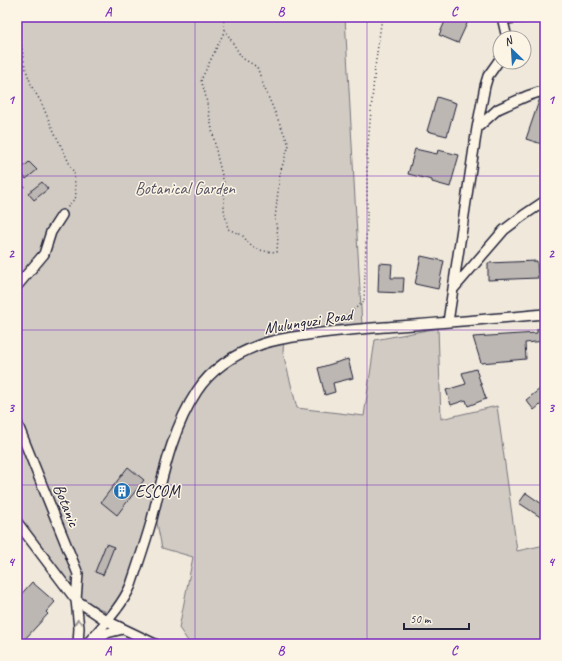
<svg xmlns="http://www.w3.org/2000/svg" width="562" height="661" font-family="Caveat,sans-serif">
	<rect width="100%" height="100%" fill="#efe8db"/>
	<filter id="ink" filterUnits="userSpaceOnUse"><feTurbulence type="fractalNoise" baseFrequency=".025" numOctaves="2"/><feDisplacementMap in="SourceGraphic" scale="8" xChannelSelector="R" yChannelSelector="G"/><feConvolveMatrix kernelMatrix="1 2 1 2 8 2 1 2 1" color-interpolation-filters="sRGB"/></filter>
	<g filter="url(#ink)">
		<path fill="#d1cbc3" stroke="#7a767f" d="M17,17H345L362,326L284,334L283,353L297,408L364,416L375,340L438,328L441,419L497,406L517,551L545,545V644H341L330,640L327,644H190L179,628L193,557L162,548L153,503L127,592L112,615L65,590L17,522Z"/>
		<path fill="#bcb7b3" stroke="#22223b" d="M447,17H470L458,43L439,35Z
			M437,97L456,103L447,136L427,131Z
			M540,98H545V145L526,139Z
			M415,149L437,154L438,150L459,155L450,187L432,182V180L408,174Z
			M29,162L37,170L26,179L19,171Z
			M42,182L48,189L34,200L28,193Z
			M421,256L444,261L438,289L415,284Z
			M537,261L538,278L488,280V263Z
			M379,263L392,264L391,278H404L403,293L378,292Z
			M545,328V341L525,343L526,359L481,363L473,337L537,333V329Z
			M348,359L353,378L333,383L335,392L325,395L318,368Z
			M476,369L486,399L468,406L466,400L451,405L446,390L466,384L462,373Z
			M545,385V401L534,410L526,400Z
			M128,467L144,480L117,515L101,502Z
			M526,493L545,506V520L519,503Z
			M106,544L114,547L103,575L95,572Z
			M32,582L55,602L46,612L48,614L24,640L17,634V599Z"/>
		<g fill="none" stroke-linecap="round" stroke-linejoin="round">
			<g stroke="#22223b" stroke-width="12">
				<path id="street" d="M502,17L507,38
					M503,19L528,17
					M477,128L498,109L527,96L539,92H545
					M17,286L44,254L51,232L62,215
					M454,288L504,230L524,215L545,201
					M448,322L477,128L485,86L488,76L500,59
					M17,423L78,574L76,600L79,628L78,644
					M17,522L76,600L107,621L155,644
					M87,644C103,625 121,608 131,585C138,564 146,541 152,519C163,475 172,429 197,391C212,368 237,353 262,344C277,339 292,337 307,335C333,331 359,329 385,327C438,323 492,319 545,314
					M92,644L107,633L123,629"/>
			</g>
			<path stroke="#22223b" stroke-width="1.5" stroke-dasharray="1 3" stroke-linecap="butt" d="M21,17L19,30L25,67L32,87L41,102L50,123L74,173L76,197L67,208
				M223,17L225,30L242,58L257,67L264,87L289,145L280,173L275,219L278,236L277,252L263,251L252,247L242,235L228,229L224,209V183L218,160L205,93L201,80L225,30
				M17,177L25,187
				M337,322L364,302L367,215V155L375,67L382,17"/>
			<use href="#street" stroke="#fcf5e5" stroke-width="9"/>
		</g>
		<defs><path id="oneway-chevron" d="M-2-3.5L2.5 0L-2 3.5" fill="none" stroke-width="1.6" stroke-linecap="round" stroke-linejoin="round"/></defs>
		<use stroke="#9a9698" href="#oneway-chevron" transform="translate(78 622) rotate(-95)"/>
	</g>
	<path fill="none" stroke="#7b2cbf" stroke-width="1" stroke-opacity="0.55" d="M195,17V644M367,17V644M17,176H545M17,330H545M17,485H545"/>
	<defs>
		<g id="building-disc" transform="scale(0.9)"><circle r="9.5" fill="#1f6fb2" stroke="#fcf5e5"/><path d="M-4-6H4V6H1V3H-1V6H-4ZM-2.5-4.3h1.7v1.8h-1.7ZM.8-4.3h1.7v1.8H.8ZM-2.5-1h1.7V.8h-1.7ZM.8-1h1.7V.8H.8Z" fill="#fff"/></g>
	</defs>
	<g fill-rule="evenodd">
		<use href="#building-disc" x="122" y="491"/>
	</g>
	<g text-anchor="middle" stroke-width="3" stroke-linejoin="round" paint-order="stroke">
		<g font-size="17" fill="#575564" stroke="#fcf5e5">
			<text x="185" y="194">Botanical Garden</text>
		</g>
		<g font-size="17" fill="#22223b" stroke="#fcf5e5">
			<text transform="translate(308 321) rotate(-9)" y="6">Mulunguzi Road</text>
			<text transform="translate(67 505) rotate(68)" y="6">Botanic</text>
		</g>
		<g font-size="17" fill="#22223b" stroke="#fcf5e5" text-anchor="start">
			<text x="135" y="497">ESCOM</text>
		</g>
	</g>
	<rect width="562" height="661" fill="none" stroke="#fcf5e5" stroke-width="44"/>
	<g transform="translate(512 50) rotate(335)"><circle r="19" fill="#fcf5e5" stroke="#a5a1a1"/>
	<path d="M0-3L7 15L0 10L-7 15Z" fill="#1f6fb2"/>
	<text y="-6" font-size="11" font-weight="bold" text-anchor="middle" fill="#22223b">N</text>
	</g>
	<path d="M404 623v6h65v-6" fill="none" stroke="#22223b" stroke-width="2"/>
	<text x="410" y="623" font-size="12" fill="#22223b" stroke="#fcf5e5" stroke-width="3" paint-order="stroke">50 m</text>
	<rect x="22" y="22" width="518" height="617" fill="none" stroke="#7b2cbf" stroke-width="1.5"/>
	<g font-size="13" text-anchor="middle" font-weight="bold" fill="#7b2cbf">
		<text x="108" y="16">A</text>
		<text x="281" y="16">B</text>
		<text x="454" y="16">C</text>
		<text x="11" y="104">1</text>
		<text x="551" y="104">1</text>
		<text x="11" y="258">2</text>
		<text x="551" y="258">2</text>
		<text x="11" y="412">3</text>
		<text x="551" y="412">3</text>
		<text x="11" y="566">4</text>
		<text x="551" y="566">4</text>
		<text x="108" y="655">A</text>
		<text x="281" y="655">B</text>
		<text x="454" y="655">C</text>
	</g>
</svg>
